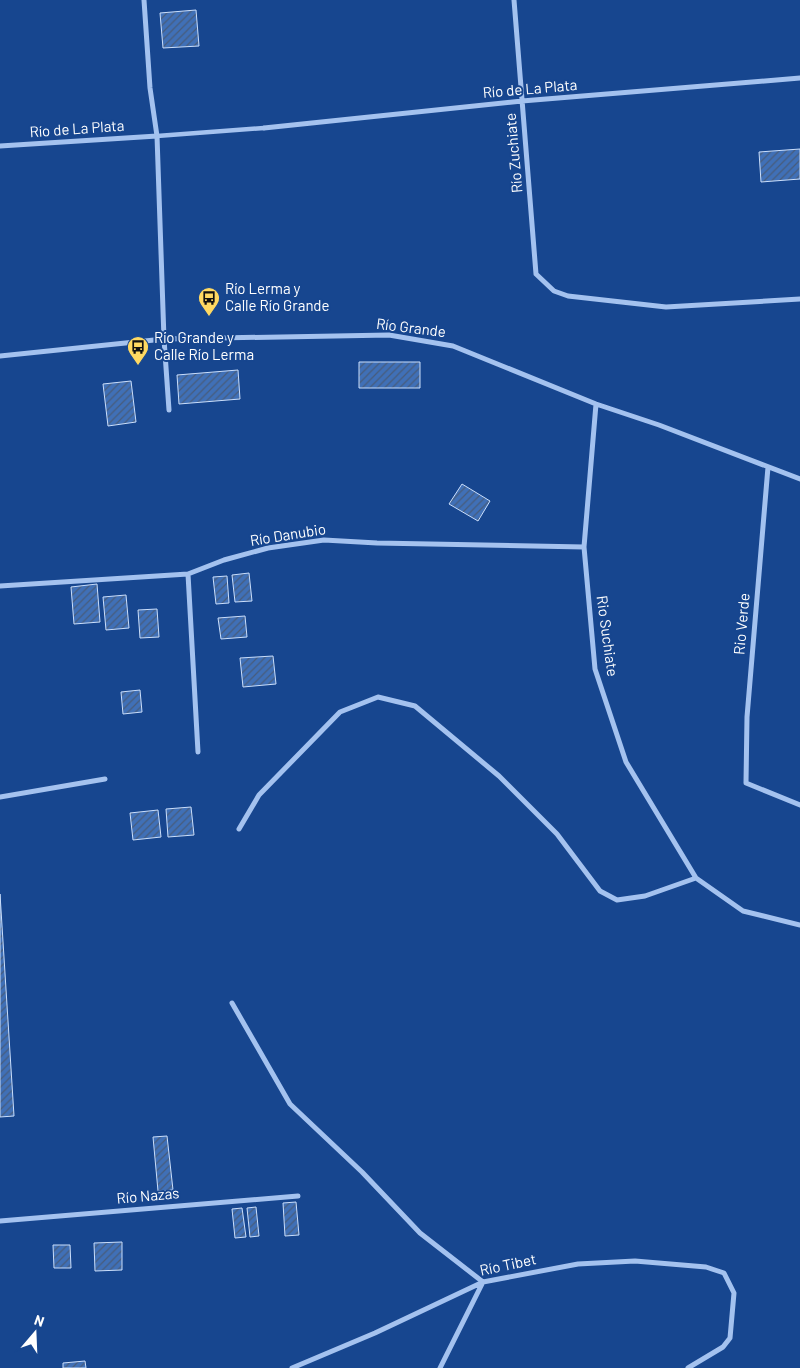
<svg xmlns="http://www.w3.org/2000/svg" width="800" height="1368" font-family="Barlow,sans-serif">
	<defs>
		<pattern id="building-hatch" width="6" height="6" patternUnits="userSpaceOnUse" patternTransform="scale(1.25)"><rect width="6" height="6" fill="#4070b7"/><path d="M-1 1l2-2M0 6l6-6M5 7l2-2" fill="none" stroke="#475c7c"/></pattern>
	</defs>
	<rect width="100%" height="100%" fill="#17468f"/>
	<path fill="url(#building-hatch)" stroke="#cadefb" d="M196,10L199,46L163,48L160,13Z
		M800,149V179L761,182L759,152Z
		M359,362H420V388H359Z
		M238,370L240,399L179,404L177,375Z
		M131,381L136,422L108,426L103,384Z
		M462,484L490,501L478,521L449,504Z
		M249,573L252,601L235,602L232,575Z
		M227,576L229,603L216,604L213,577Z
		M97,584L100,622L74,624L71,587Z
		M126,595L129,628L106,630L103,597Z
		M157,609L159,637L140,638L138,610Z
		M245,616L247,637L221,639L218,618Z
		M273,656L276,684L243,687L240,658Z
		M140,690L142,712L123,714L121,692Z
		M191,807L194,835L168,837L166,809Z
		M158,810L161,837L133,840L130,813Z
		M0,894L14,1116L0,1117Z
		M167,1136L173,1190L158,1191L153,1137Z
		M296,1202L299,1235L285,1236L283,1203Z
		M256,1207L259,1236L250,1237L247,1208Z
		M242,1208L246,1237L235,1238L232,1209Z
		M122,1242V1270L95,1271L94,1243Z
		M53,1245H70L71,1268H54Z
		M85,1361L86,1368H63V1363Z"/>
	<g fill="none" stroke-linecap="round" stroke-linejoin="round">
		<path stroke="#a4c2ef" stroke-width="4.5" d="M157,136L264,128"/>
		<path stroke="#a4c2ef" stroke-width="5" d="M144,0L150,88L157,136L164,339L169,410
			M514,0L536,274L554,291L568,296L666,307L800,299
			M264,128L522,101L800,78
			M0,146L157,136
			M0,356L164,339L389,335L453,346L596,404L659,425L800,479
			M596,404L584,547L595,669L626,762L696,878L743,911L800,925
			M768,467L747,717L746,783L800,805
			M188,574L198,752
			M0,586L188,574L224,560L268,548L324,540L377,543L584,547
			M0,797L105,779
			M239,829L259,795L340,712L378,697L415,706L499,776L557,834L600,891L617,900L645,896L696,878
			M232,1003L290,1104L362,1172L420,1233L483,1282L440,1368
			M0,1221L298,1196
			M292,1368L375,1333L483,1282L578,1264L635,1261L706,1267L724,1273L734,1293L730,1338L723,1347L688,1368"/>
	</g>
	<defs>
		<g id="bus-pin" transform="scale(1.125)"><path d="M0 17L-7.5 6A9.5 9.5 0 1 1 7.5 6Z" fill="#ffd962" stroke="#17468f"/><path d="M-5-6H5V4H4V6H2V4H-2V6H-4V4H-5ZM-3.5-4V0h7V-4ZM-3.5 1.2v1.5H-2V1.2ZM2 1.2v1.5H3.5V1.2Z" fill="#111"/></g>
	</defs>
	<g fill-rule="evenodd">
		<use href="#bus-pin" x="209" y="298"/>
		<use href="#bus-pin" x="138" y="347"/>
	</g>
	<g text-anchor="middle" stroke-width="4" stroke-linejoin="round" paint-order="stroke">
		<g font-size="15" fill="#fff" stroke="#17468f">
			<text transform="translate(530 89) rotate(-5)" y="5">Río de La Plata</text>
			<text transform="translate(77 129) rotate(-4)" y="5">Río de La Plata</text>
			<text transform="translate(514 153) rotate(-95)" y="5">Río Zuchiate</text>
			<text transform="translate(411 328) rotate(7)" y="5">Río Grande</text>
			<text transform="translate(288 535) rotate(-9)" y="5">Río Danubio</text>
			<text transform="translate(742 624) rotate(-85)" y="5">Rio Verde</text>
			<text transform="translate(607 636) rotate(82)" y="5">Rio Suchiate</text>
			<text transform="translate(148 1196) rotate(-5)" y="5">Río Nazas</text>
			<text transform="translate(508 1265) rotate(-12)" y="5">Río Tibet</text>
		</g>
		<g font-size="15" fill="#fff" stroke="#17468f" text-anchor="start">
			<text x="225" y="294">Río Lerma y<tspan x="225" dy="17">Calle Río Grande</tspan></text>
			<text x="154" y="343">Río Grande y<tspan x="154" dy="17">Calle Río Lerma</tspan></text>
		</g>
	</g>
	<g transform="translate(35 1333) rotate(19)" stroke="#17468f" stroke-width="4" paint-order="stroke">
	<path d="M0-4L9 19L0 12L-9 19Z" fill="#ffffff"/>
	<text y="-8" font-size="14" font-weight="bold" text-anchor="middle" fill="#ffffff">N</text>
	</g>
</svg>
